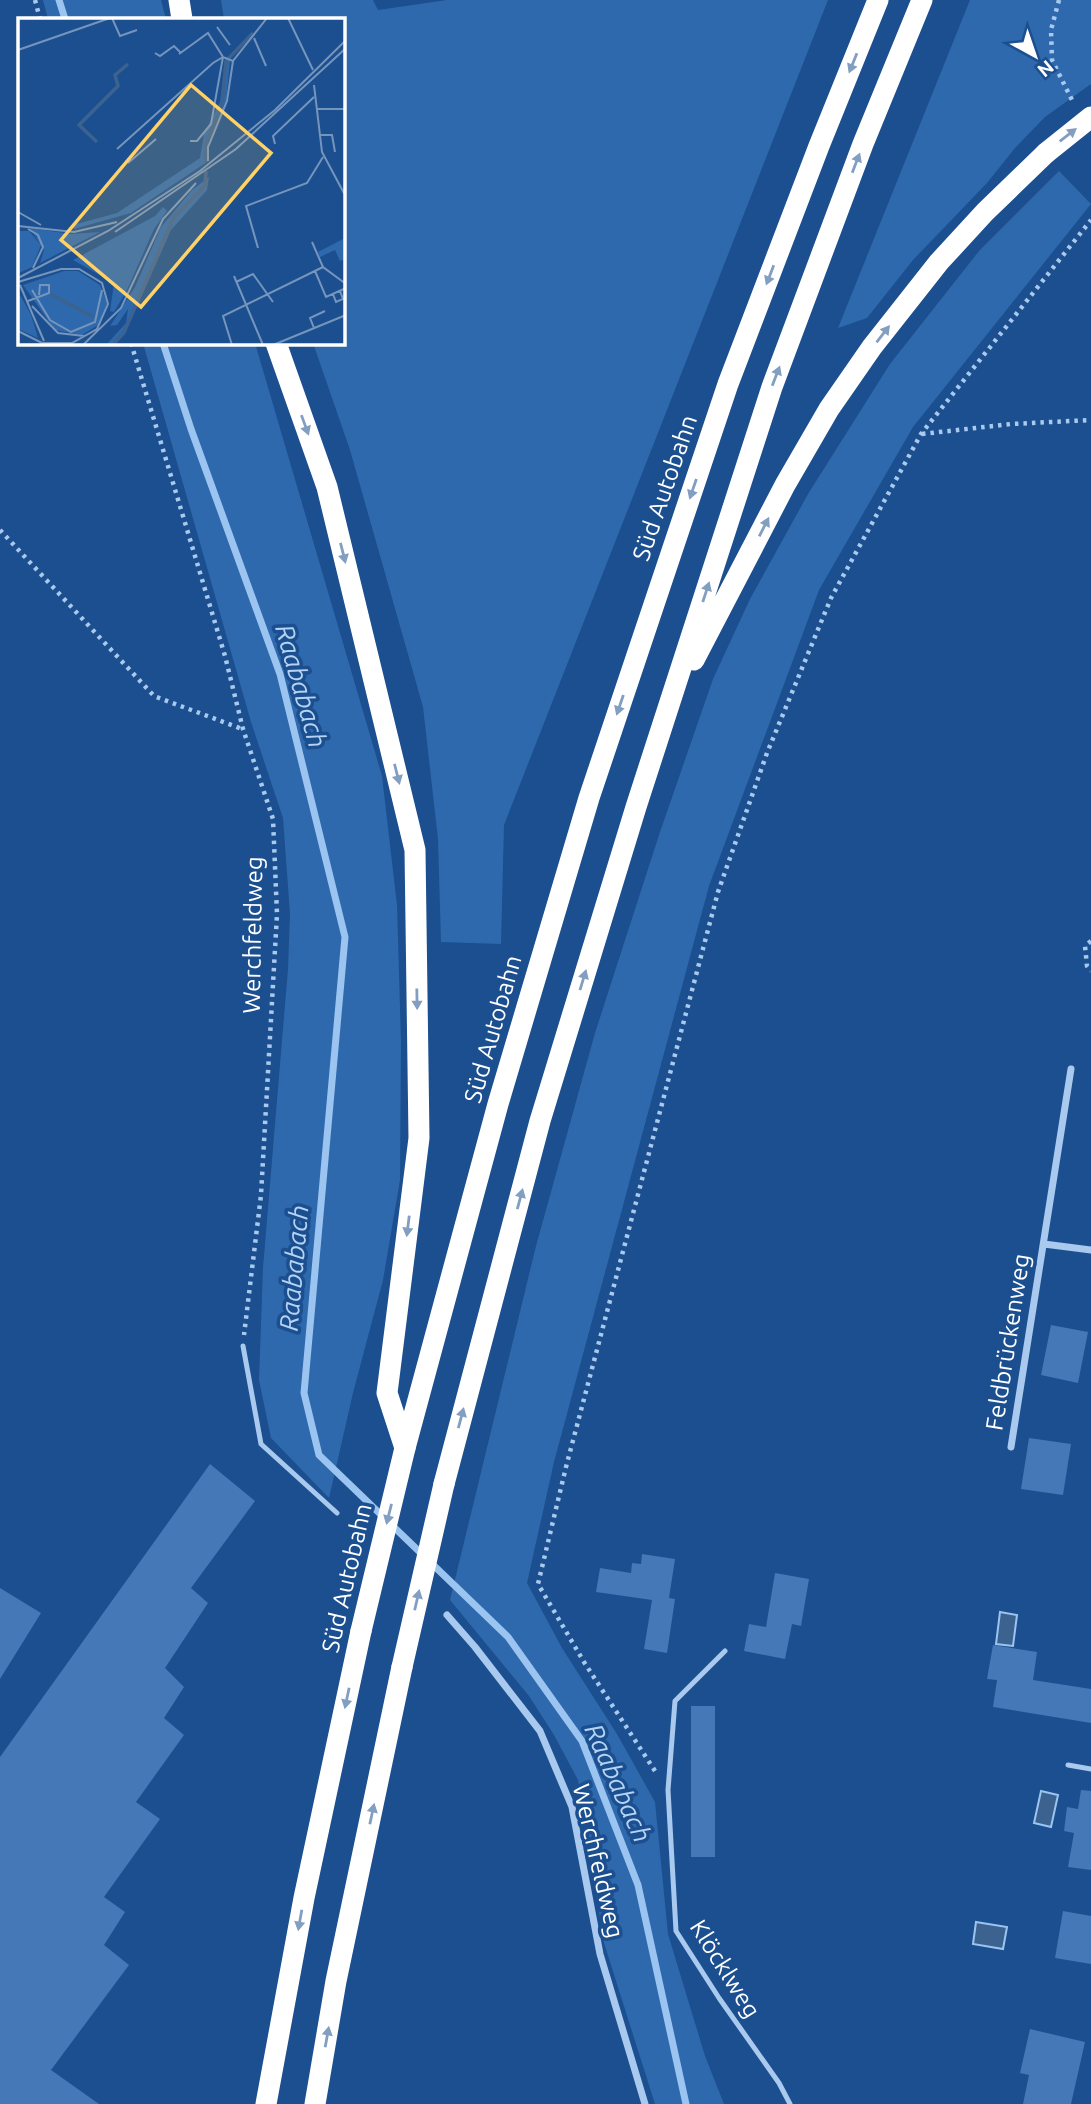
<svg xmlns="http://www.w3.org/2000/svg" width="1091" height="2104" font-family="Ubuntu,sans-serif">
	<rect width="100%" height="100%" fill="#1b4f8f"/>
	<path fill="#2e69ad" d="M43,0H161L166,19H48Z
		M221,0H373L378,10L447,0H828L504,825L501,944L441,942L438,839L423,707L350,450L313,343H343V19H224Z
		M970,0H1091V84L1045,117L1015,148L987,183L913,260L867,318L838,328Z
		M1059,171L1091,204L913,427L819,590L709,886L554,1462L527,1583L562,1648L617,1734L655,1802L668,1934L705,2056L724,2104H655L604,1943L578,1780L554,1735L529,1696L450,1600L536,1246L595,1033L660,832L713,679L750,599L808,494L890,364L979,251Z
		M143,343H255L382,776L397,905L401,1042L400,1180L383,1280L353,1393L329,1498L271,1438L259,1380L263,1268L288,969L290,914L283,818L251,722Z"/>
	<path fill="#3c6290" stroke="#9cc4f0" stroke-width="2" d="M1000,1612L1017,1615L1013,1646L996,1644Z
		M1041,1791L1058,1795L1051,1827L1034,1823Z
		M976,1922L1007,1927L1003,1949L973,1944Z"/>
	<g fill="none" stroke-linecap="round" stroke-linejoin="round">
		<path stroke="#9cc4f0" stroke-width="7" d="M59,0L65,19
			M163,343L191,429L280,674L345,937L304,1393L319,1455L508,1637L582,1741L638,1885L686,2104"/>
	</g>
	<path fill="#4478b7" d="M1051,1325L1088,1332L1078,1383L1041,1375Z
		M1029,1438L1071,1444L1063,1495L1021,1489Z
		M210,1464L255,1501L191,1588L208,1603L165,1668L184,1687L164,1718L184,1735L136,1802L160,1819L104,1897L125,1912L104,1945L129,1965L51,2070L99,2104H0V1757Z
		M642,1554L675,1559L669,1598L675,1599L667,1653L644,1649L652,1600L596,1592L600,1568L631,1573L632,1563L641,1564Z
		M775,1573L809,1579L801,1626L792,1624L785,1659L744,1651L749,1624L766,1627Z
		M0,1588L41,1613L0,1679Z
		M993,1645L1037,1652L1033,1680L1091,1689V1723L993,1707L997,1680L987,1679Z
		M691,1706H715V1857H691Z
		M1081,1790L1091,1791V1870L1068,1867L1074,1833L1064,1831L1067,1807L1078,1809Z
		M1063,1911L1091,1916V1964L1055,1958Z
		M1030,2029L1085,2042L1071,2104H1023L1029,2075L1020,2073Z"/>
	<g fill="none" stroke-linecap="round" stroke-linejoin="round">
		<path stroke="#a9c9ee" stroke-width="4.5" stroke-dasharray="3.5 5" stroke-linecap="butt" d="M35,0L40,19
			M1059,0L1051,30L1052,60L1074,104
			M131,343L225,656L243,729L273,819L277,914L261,1195L244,1335
			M922,434L1011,424L1091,420
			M0,530L154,696L242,729
			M1091,941L1085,946L1087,966L1091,971
			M655,1771L584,1662L538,1584L566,1467L718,892L767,753L831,598L921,434L1091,220"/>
		<path stroke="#a9c9ee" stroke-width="5" d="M243,1346L261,1444L337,1513
			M725,1651L675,1701L668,1790L676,1931L719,1998L779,2083L790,2104
			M1068,1765L1091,1769"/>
		<path stroke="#a9c9ee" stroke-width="7" d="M1044,1244L1091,1250
			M1011,1447L1071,1069
			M447,1615L475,1647L540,1731L572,1807L600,1954L645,2104"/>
		<path stroke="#fff" stroke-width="21" d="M179,0L182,19
			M276,343L327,487L415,850L419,1138L387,1393L405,1448
			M694,660L785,485L829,409L872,347L939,262L985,212L1046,153
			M405,1448L498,1104L589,798L728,384L819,146L878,0
			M444,1484L540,1121L636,807L772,387L863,144L922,0
			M266,2104L304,1898L361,1631
			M315,2104L336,1981L402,1667"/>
		<path stroke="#fff" stroke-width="21" d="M1046,153L1091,117
			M361,1631L405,1448
			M402,1667L444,1484"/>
	</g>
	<defs><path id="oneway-solid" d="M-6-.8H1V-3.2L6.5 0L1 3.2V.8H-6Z" transform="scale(1.75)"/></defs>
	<g fill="#829ec1">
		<use href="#oneway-solid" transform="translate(853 63) rotate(112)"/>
		<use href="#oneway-solid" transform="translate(1068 135) rotate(-38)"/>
		<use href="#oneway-solid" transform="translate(856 163) rotate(-69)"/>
		<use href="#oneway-solid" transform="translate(770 275) rotate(111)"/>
		<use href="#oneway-solid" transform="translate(883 334) rotate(-52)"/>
		<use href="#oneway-solid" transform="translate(776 376) rotate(-69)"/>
		<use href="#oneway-solid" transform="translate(305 425) rotate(70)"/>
		<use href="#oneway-solid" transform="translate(693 489) rotate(109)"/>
		<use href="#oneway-solid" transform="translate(764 527) rotate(-63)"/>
		<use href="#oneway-solid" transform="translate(343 553) rotate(76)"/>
		<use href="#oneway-solid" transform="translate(706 592) rotate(-72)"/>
		<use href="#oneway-solid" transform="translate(620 705) rotate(109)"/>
		<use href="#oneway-solid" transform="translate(397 774) rotate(76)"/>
		<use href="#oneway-solid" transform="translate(583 980) rotate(-73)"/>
		<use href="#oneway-solid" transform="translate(417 999) rotate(89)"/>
		<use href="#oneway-solid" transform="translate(520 1199) rotate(-75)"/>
		<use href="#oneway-solid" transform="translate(408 1226) rotate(97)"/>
		<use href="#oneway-solid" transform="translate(461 1418) rotate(-75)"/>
		<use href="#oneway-solid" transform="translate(389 1514) rotate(104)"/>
		<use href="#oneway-solid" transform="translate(417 1600) rotate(-77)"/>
		<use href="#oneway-solid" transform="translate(347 1698) rotate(102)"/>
		<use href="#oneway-solid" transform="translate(372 1814) rotate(-78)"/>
		<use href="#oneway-solid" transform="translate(300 1920) rotate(100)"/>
		<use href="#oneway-solid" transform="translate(327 2037) rotate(-80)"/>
	</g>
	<g text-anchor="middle" stroke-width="7" stroke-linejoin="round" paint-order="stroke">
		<g font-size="24" fill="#fff" stroke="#1b4f8f">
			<text transform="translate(665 488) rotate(-71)" y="8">Süd Autobahn</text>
			<text transform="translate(253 935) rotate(-89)" y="8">Werchfeldweg</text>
			<text transform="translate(493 1029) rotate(-74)" y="8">Süd Autobahn</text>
			<text transform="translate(1008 1342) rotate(-81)" y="8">Feldbrückenweg</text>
			<text transform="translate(347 1578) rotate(-77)" y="8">Süd Autobahn</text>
			<text transform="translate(598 1861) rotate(77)" y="8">Werchfeldweg</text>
			<text transform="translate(725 1969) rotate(58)" y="8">Klöcklweg</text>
		</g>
		<g font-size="26" font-style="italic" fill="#b5d3f5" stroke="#1b4f8f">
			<text transform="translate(301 686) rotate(74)" y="9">Raababach</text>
			<text transform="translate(294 1268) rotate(-85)" y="9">Raababach</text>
			<text transform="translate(618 1783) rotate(66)" y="9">Raababach</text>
		</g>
	</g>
	<g transform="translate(18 18)">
		<rect width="327" height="327" fill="#1b4f8f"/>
		<path d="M207,41L212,43L208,83L190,123L189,144L113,195L56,211L55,207L99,195L182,140L186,116L202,84ZM191,159L189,172L153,212L107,316L97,327H88L108,305L110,291L99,307L92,308L117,269L143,209L174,172ZM145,189L149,193L136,211L109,272L96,294L92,293L96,265L55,242L137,198ZM12,210L53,216L82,214L22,245L26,232ZM0,213H11L23,227L14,249L1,255ZM327,220V241L322,243L317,232L302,239L300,234ZM46,253H60L82,267L89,285L80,307L64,317L37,312L5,267ZM0,273L13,297L20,320L0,311Z" fill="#2e69ad"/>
		<path fill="none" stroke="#3c6290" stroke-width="3.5" d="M79,124L61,107L100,68L97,57L110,46M188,144V125L204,89L208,43L235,15M32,276L76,299M94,327L106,314L156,199L187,168L188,153"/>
		<path fill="none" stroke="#7695bc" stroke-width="2" d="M94,0L102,18L119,12M270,0L295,52M199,9L212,27M236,20L248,48M0,32L92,0M137,35L142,38L156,28L163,35M161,36L190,15L205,39L193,106L179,123H172M296,67L304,134L328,179M298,91H328M302,117H314L317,134M257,126L255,118L296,79M99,131L195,45L205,39L215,43M190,143V129L209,83L215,43L249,0M110,145L138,121M0,194L23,207M0,208L56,214L99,204M10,211L20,217L25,229L15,250M97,214L218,131L328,30M294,224L305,249L328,266M240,230L228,188L289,165L305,139M297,253L308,279L328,270M216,258L245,327M0,260L90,213L182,153L257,92L328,22M0,264L43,251H61L84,265L90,286L79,311L54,325H24L0,313M218,264L235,256L255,284M2,267L26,323M14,272L32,302L53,314L77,304L84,272M315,276L318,284L325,281L322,273M10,283L31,275V267H22L21,277M14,288L40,315L66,318M296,310L292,300L307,293M65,327L103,290L145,201L178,165M214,327L205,298L305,249M255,327L328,297"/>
		<path fill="#ffd166" fill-opacity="0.15" stroke="#ffd166" stroke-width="3.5" d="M173,67L253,135L123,289L43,222Z"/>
		<rect width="327" height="327" fill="none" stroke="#fff" stroke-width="3.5"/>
	</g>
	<g transform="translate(1035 56) rotate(140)" stroke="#1b4f8f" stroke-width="5" paint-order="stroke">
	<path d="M0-5L12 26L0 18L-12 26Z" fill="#ffffff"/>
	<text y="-10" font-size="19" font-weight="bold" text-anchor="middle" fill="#ffffff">N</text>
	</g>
</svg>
